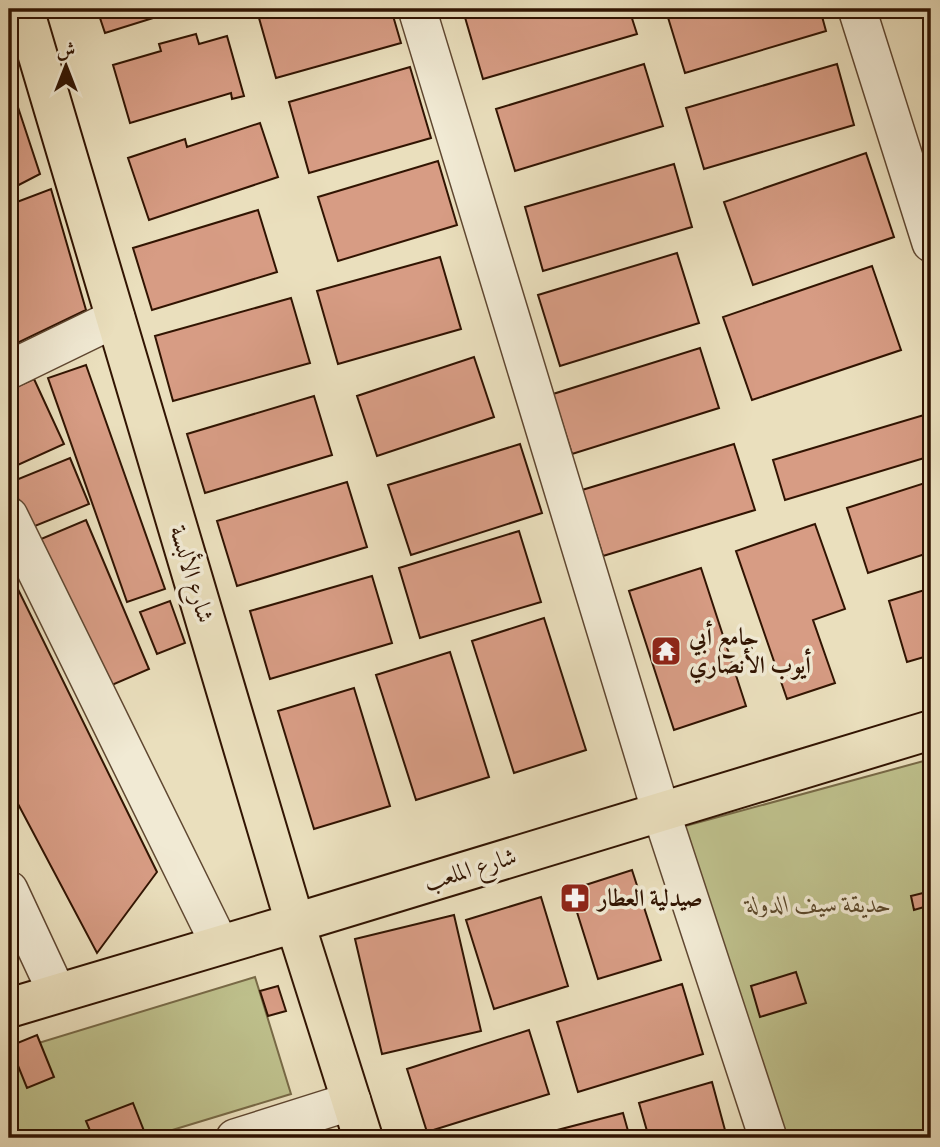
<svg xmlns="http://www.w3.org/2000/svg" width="940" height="1147" font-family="'IM FELL English',Amiri,serif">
	<rect width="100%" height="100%" fill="#eadfbd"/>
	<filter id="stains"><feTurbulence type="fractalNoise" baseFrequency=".00286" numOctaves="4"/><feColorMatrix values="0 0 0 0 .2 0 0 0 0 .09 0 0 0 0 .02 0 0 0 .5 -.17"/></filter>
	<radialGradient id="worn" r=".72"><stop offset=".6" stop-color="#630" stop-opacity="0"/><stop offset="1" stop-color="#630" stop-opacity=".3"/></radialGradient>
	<path fill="#bec08c" stroke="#786a47" stroke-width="2" d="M931,759V1138H788L785,1134L678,828Z
		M255,977L291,1094L146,1138H9V1052Z"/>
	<path fill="#d79c84" stroke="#311402" stroke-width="2" d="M97,9H182L105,33Z
		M266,9H391L401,43L276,78L257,11Z
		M482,9H629L637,34L483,79L464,14Z
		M672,9H820L826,31L685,73L666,11Z
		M196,34L199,44L227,36L244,96L232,99L231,93L130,123L113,65L161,51L159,44Z
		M644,64L663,126L515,171L496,109Z
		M837,64L854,125L704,169L686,108Z
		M410,67L431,138L309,173L289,102Z
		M9,80L40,174L9,190Z
		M260,123L278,177L149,220L128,158L185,139L187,147Z
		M866,153L894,237L753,285L724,202Z
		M438,161L457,225L338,261L318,197Z
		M674,164L692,227L543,271L525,207Z
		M51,189L86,310L9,347V205Z
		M258,210L277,272L152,310L133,248Z
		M677,253L699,323L560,366L538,295Z
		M440,257L461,329L338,364L317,291Z
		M872,266L901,350L752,400L723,317Z
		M291,298L310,363L173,401L155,336Z
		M700,348L719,408L572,454L553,394Z
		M474,357L494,417L377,456L357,396Z
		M86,365L165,589L127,602L48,378Z
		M34,379L64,444L9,469V390Z
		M314,396L332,455L205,493L187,434Z
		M924,415L931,439V456L785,500L773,460Z
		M520,444L542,513L411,555L388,485Z
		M734,444L755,510L603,556L582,490Z
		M70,458L89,504L30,528L11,482Z
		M931,481V552L868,573L847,508Z
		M347,482L367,547L237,586L217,521Z
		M86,520L149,669L105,688L41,539Z
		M815,524L845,609L813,620L835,683L787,699L736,551Z
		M519,531L541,602L420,638L399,568Z
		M701,568L746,706L674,730L629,591Z
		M9,571L157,872L97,953L9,787Z
		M372,576L392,643L270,679L250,611Z
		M931,588V655L907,662L889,601Z
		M170,601L185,643L157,654L140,612Z
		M544,618L586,750L514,773L472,641Z
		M450,652L489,777L416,800L376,675Z
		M354,688L390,806L314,829L278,711Z
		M632,870L661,960L598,979L570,890Z
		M931,891V905L914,910L911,896Z
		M541,897L568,986L494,1009L466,920Z
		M454,915L481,1031L382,1054L355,939Z
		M796,972L806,1003L760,1017L751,986Z
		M682,984L703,1054L578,1092L557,1022Z
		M278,986L286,1011L268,1016L260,991Z
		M529,1030L549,1094L427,1132L407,1069Z
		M37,1035L54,1077L27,1088L10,1046Z
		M712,1082L725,1130L696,1138H649L639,1103Z
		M133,1103L146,1136L140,1138H93L86,1121Z
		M623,1113L630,1138H544L542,1134Z"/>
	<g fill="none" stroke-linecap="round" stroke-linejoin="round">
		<g stroke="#5f4731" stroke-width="40">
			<path id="minor" d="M417,9L661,812L768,1138
				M857,9L931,243
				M9,370L116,318
				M9,516L220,945
				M9,890L57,993
				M235,1138L352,1101"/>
		</g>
		<g stroke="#311402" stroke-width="42">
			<path id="major" d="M24,9L295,923L363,1138
				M9,1008L295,923L931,730"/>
		</g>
		<use href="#minor" stroke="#f1ead4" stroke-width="37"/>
		<use href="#major" stroke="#eadfbd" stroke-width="38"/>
	</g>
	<defs>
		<g id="temple-square" transform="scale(1.575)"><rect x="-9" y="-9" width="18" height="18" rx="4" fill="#8f2418" stroke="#f1ead4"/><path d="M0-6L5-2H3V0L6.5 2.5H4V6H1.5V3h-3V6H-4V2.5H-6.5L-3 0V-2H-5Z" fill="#fff"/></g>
		<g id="pharmacy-square" transform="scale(1.575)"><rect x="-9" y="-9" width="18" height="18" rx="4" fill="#8f2418" stroke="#f1ead4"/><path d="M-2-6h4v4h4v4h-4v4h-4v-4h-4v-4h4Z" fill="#fff"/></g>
	</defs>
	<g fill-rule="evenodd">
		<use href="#temple-square" x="666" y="651"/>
		<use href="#pharmacy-square" x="575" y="898"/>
	</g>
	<g text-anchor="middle" stroke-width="7" stroke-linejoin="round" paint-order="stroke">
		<g font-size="24" fill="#311402" stroke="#f1ead4">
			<text transform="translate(192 574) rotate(73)" y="8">شارع الألبسة</text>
			<text transform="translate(470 869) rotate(-17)" y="8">شارع الملعب</text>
		</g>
		<g font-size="24" font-weight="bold" fill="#311402" stroke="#f1ead4" text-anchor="start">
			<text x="689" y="645">جامع أبي<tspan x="689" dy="28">أيوب الأنصاري</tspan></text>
			<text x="598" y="906">صيدلية العطار</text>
		</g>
		<g font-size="24" font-style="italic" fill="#5b482b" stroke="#f1ead4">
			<text x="819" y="912">حديقة سيف الدولة</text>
		</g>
	</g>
	<rect width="940" height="1147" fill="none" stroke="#eadfbd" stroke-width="35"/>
	<rect x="10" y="10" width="919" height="1126" fill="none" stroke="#311402" stroke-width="3.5"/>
	<rect x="18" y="18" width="905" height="1112" fill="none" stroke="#311402" stroke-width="2"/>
	<g transform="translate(66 66)" stroke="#f1ead4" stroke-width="5" paint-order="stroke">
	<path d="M0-5L12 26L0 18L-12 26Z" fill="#311402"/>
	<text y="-10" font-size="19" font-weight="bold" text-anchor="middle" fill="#311402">ش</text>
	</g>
	<rect width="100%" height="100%" filter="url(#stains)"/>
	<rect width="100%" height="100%" fill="url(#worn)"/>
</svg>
